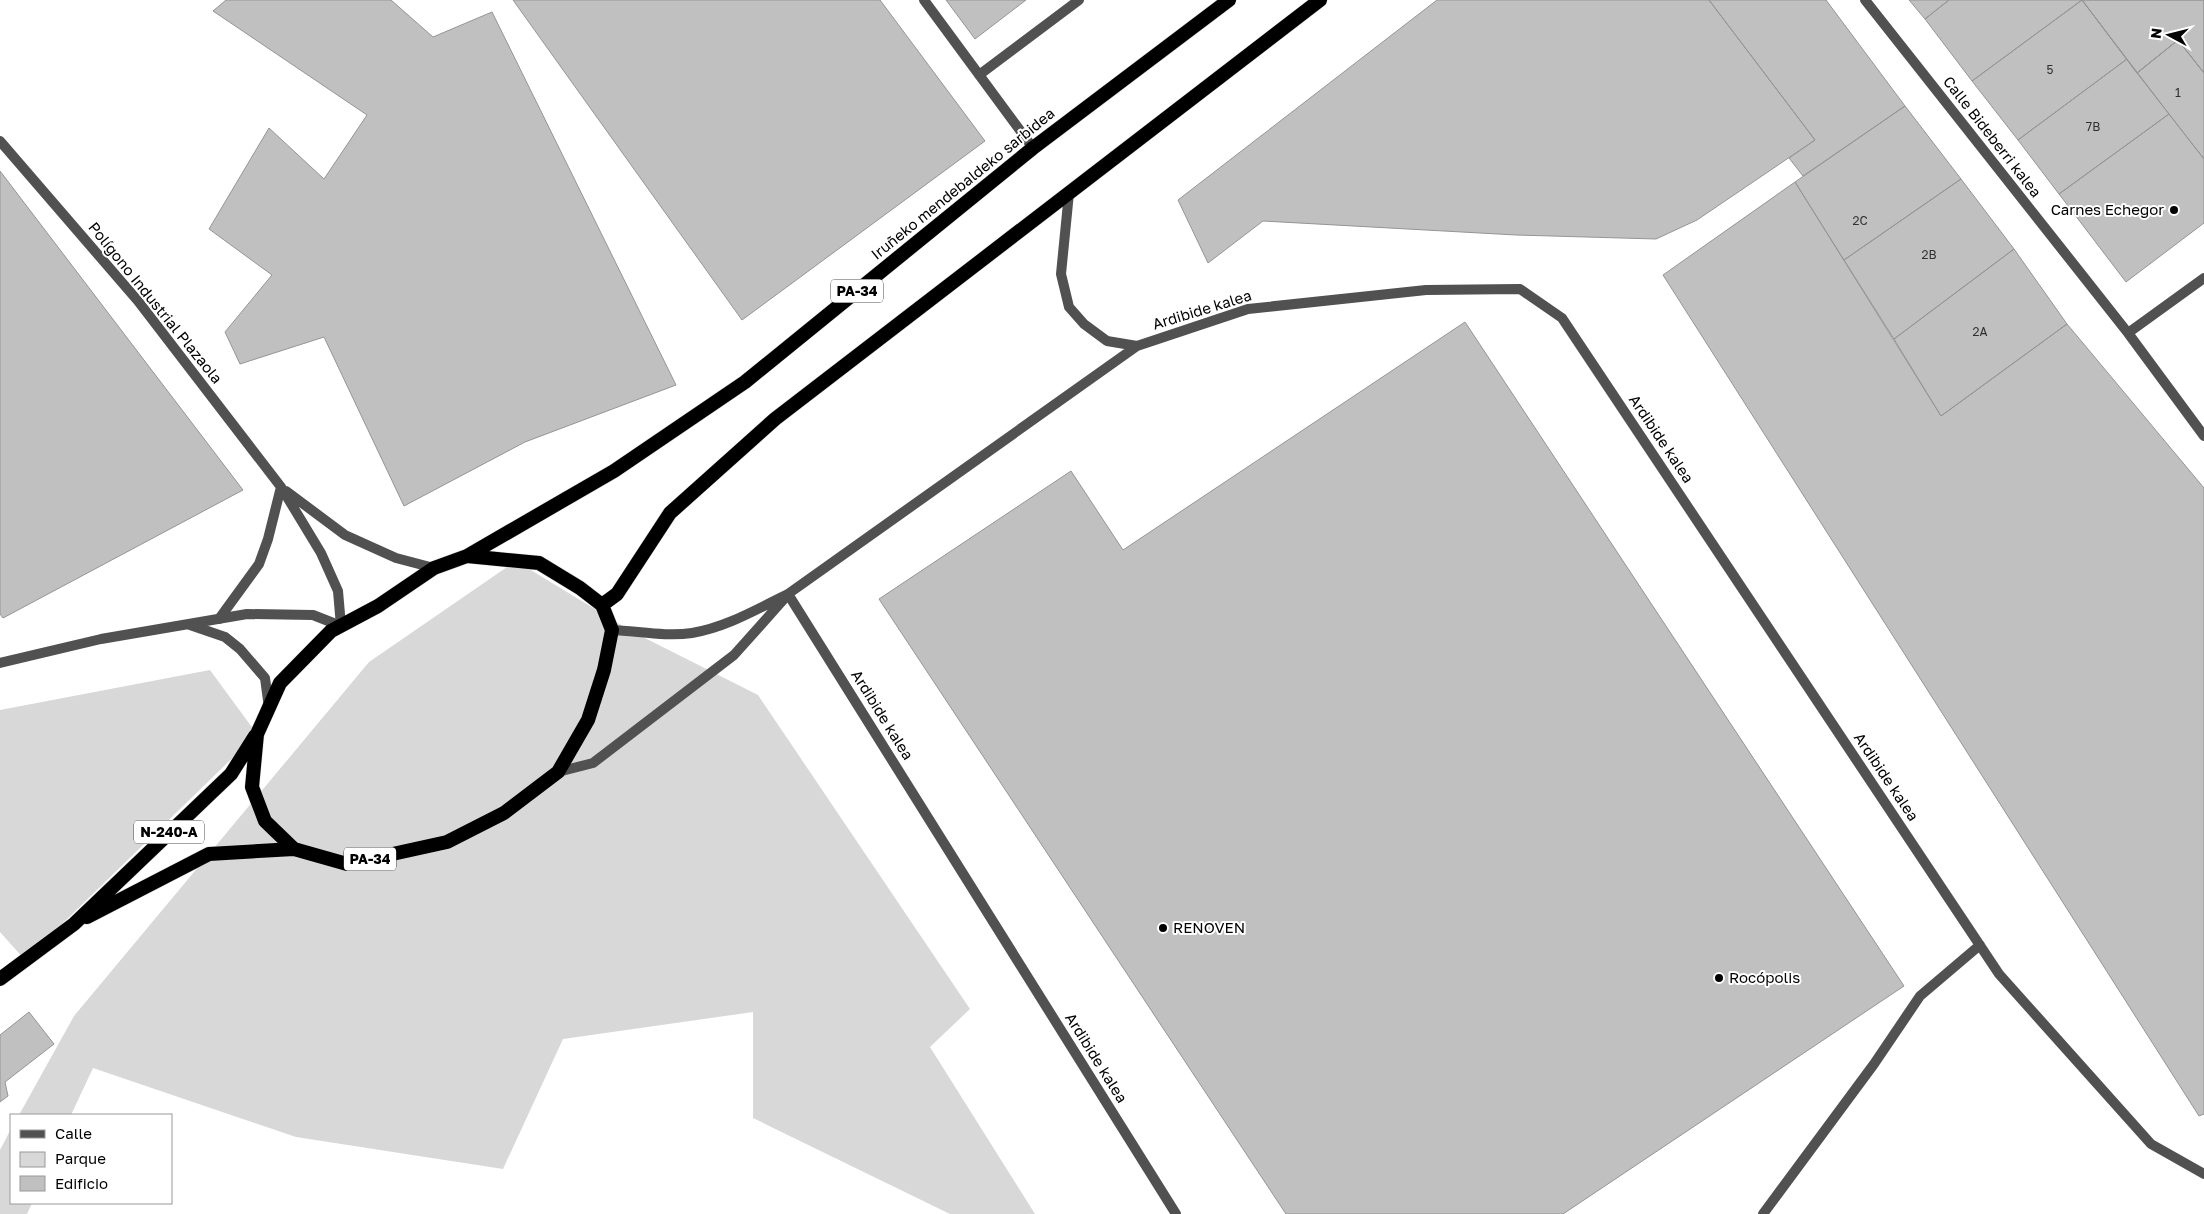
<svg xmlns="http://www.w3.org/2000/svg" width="2204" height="1214" font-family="'Golos Text',sans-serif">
	<rect width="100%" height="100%" fill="#fff"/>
	<path fill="#d8d8d8" d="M516,561L631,631L758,695L970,1009L930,1047L1035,1214H950L753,1118V1012L563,1039L503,1169L296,1137L93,1068L71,1115H19L74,1016L369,662Z
		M210,670L257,734L25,960L0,932V710Z
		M11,1129V1203H32L27,1214H0V1150Z"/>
	<path fill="#c0c0c0" stroke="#959595" d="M226,0H391L433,37L492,12L676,385L525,442L404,506L324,337L240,364L225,332L272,275L209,229L269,128L324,179L367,115L213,11Z
		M513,0H880L985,141L742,320Z
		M946,0H1026L975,39Z
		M1437,0H1709L1815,140L1697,220L1656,239L1516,235L1263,221L1208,263L1178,200Z
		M1709,0H1826L1905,106L1803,176L1789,158L1815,140Z
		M1909,0H1949L1925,19Z
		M1949,0H2082L1972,81L1925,19Z
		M2082,0L2127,59L2018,140L1972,81Z
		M2082,0H2204V73L2178,40L2137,73Z
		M2082,0H2204V73L2178,40L2137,73Z
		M2178,40L2204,73V159L2137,73Z
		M2127,59L2169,114L2059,194L2018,140Z
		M1905,106L1961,179L1844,260L1795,182Z
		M2169,114L2204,159V223L2126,282L2059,194Z
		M0,171L243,490L3,618L0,614Z
		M1961,179L2014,249L1894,339L1844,260Z
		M1795,182L1941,416L2067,324L2204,488V1114L2199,1116L1663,275Z
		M2014,249L2067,324L1941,416L1894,339Z
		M1465,322L1904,986L1563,1214H1286L879,599L1071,471L1123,550Z
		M29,1012L54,1044L5,1082L8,1096L0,1102V1035Z"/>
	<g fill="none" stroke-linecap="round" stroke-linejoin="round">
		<g stroke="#dbdbdb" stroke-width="15">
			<path id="trunk" d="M467,556L539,563L580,588L602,605L612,630L604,670L588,720L558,772L504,813L447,842L347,864L294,849L265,821L252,787L257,734L280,683L331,631L378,606L434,568L467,556L614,471L745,382L1033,148L1229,0
				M602,605L617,594L670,513L775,419L1320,0
				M87,917L209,854L294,849
				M0,979L74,924L231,774L255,736"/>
		</g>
		<path stroke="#515151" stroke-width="10" d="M924,0L1033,148
			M1865,0L2128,333L2204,436
			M979,75L1079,0
			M0,141L138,301L281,487L321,553L338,591L341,626
			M1069,193L1061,274L1069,307L1084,324L1107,341L1137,346
			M2128,333L2204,278
			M286,491L345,535L396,558L434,568
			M788,594L1176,1214
			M219,619L259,564L268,539L281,487
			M612,630C638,631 666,637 692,633C727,627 757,609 788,594L1137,346L1248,309L1426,290L1520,289L1562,318L1999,974L2151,1144L2204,1174
			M558,772L593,763L734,655L784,599
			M1763,1214L1874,1064L1920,996L1980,945"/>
		<path stroke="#515151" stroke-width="10" d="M190,625L225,637L240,649L265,678L269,708
			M0,663L101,639L247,614L313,615L341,626"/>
		<use href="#trunk" stroke="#000" stroke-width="14"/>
	</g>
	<g fill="#000" stroke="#fff" stroke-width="2">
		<circle cx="2174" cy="210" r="5"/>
		<circle cx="1163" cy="928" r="5"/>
		<circle cx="1719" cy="978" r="5"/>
	</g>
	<g text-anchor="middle" stroke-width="4" stroke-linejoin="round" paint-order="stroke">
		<g font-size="12" fill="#303030">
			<text x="2050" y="74">5</text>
			<text x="2178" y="97">1</text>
			<text x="2093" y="131">7B</text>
			<text x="1860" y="225">2C</text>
			<text x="1929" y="259">2B</text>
			<text x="1980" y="336">2A</text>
		</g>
		<g fill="#fff" stroke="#4c4c4c" stroke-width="1">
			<rect x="831" y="279.5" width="52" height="23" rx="4"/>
			<rect x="134" y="820.5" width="70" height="23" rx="4"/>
			<rect x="344" y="847.5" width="52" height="23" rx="4"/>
		</g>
		<g font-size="14" font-weight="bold" fill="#000">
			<text x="857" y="296">PA-34</text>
			<text x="169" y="837">N-240-A</text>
			<text x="370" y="864">PA-34</text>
		</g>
		<g font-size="15" fill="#000" stroke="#fff">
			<text transform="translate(1992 137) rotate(52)" y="5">Calle Bideberri kalea</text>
			<text transform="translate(963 184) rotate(-39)" y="5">Iruñeko mendebaldeko sarbidea</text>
			<text transform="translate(155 303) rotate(51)" y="5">Polígono Industrial Plazaola</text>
			<text transform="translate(1202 310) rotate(-17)" y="5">Ardibide kalea</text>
			<text transform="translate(1661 439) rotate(56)" y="5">Ardibide kalea</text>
			<text transform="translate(882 715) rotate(58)" y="5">Ardibide kalea</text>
			<text transform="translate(1886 777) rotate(56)" y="5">Ardibide kalea</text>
			<text transform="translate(1096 1058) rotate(58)" y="5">Ardibide kalea</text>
		</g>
		<g font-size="15" fill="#000" stroke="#fff" text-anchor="start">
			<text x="2164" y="215" text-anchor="end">Carnes Echegor</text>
			<text x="1173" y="933">RENOVEN</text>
			<text x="1729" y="983">Rocópolis</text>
		</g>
	</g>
	<rect x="10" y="1114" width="162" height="90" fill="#ffffff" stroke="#999999"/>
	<rect x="20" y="1130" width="25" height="8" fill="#515151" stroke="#999999"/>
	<text x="55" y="1139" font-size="15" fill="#000000">Calle</text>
	<rect x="20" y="1152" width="25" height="15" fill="#d8d8d8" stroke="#999999"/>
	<text x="55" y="1164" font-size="15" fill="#000000">Parque</text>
	<rect x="20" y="1176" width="25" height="15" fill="#c0c0c0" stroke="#999999"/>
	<text x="55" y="1189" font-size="15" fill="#000000">Edificio</text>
	<g transform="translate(2169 35) rotate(277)" stroke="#ffffff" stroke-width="4" paint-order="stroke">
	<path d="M0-4L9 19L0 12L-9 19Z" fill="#000000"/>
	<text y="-8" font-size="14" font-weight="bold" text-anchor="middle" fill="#000000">N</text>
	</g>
</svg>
